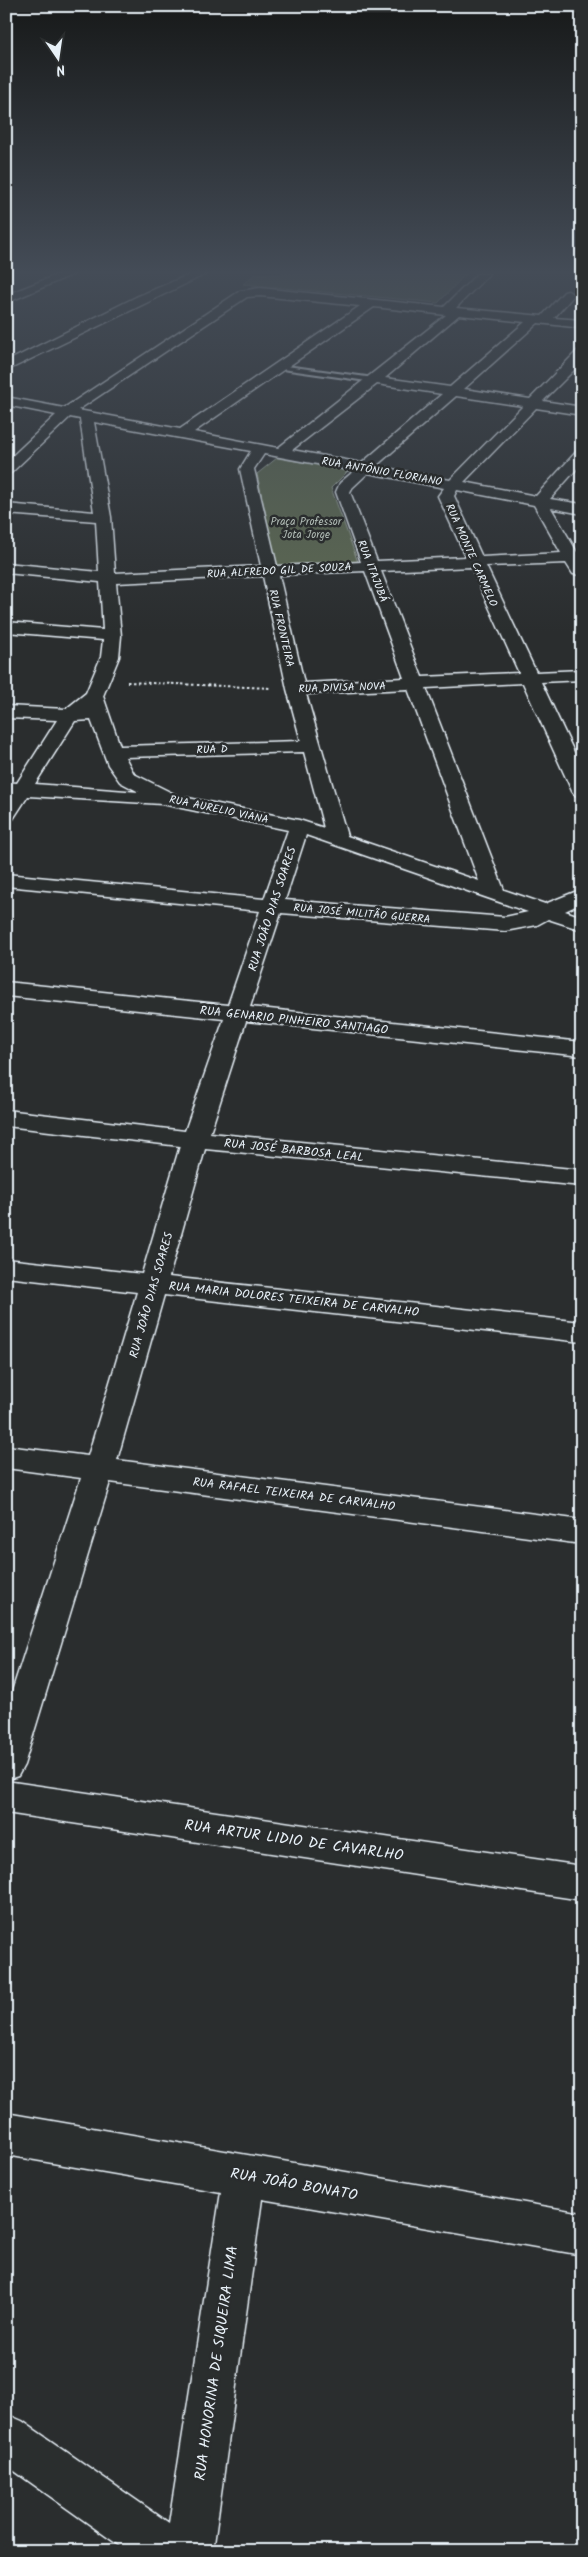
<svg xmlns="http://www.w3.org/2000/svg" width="588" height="2557" font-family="Kalam,sans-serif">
	<rect width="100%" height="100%" fill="#2a2d2e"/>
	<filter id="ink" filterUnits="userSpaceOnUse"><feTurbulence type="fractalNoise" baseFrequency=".02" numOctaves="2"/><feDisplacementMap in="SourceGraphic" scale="10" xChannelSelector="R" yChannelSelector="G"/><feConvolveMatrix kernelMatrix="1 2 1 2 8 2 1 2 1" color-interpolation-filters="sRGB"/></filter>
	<g filter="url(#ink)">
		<path fill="#5d6951" stroke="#a2ada4" d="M255,274H466L438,303L243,284Z
			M277,458L349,470L331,488L358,562L277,566L257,474Z"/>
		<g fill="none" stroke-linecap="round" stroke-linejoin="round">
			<g stroke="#e8f1f8" stroke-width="4">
				<path id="service" d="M279,365L374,378L378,380L374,382L282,369L278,367Z"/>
			</g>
			<g stroke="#e8f1f8" stroke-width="3">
				<path id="minor" d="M59,274H74L6,303V295Z
					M191,274H206L6,371V362L136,297Z
					M477,274H489L456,308L542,316L564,292L568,291L574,295L554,318L582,320V328L538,323L464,389L530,399L577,351L582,350V362L543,401L582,407V415L536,408L464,482L536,496L577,451L582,450V463L550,499L582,504V514L551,508L577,552H582V575L573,574L566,563L486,566L536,672L582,670V680L541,682L582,769V797L575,795L572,791L523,683L426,688L504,890L545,904L582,889V903L565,911L582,917V930L548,919L537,925L505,931L281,913L250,1007L582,1042V1056L246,1021L210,1133L582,1170V1186L205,1149L169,1277L582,1322V1342L164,1295L117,1460L582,1520V1544L110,1482L24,1765L18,1776L6,1780V1710L81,1478L6,1468V1446L88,1456L137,1292L6,1277V1259L142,1274L180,1146L6,1126V1110L185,1131L224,1019L6,996V982L228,1005L260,911L6,886V874L264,899L288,830L162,804L28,796L13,819L6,821V799L9,794H6V782L17,783L57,720L6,718V706L66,709L86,693L101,657L103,640L6,632V622L103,630L100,582L6,573V563L99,572L96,521L6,514V504L94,512L80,419L70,417L11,473L6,474V462L56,415L6,405V397L64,408L240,291L260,288L444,307ZM260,296L360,306L180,429L78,410L247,297ZM374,307L446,315L278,448L194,432ZM459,315L525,322L450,387L385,378ZM377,384L442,394L362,463L292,450ZM456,396L523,406L450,480L376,466ZM94,422L251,451L240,469L261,566L115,573L111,517ZM264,454L354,471L340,483L336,492L361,562L277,566L254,469ZM368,473L444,488L438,496L466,557L377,561L350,492L352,488ZM457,490L534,505L561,553L482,557L454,496ZM471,567L519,673L422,677L381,571ZM365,571L404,678L304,683L279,575ZM263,576L287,689L301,741L120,746L103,696L119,657L121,636L116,583ZM408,689L479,881L347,836L306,694ZM91,720L108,765L120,782L139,792L35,784L75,721ZM304,752L324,828L299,820L178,796L134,774L125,757ZM306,835L528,912L505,917L285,900Z
					M6,1781L582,1866V1900L6,1813Z
					M6,2113L582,2213V2255L262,2199L213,2551H127L6,2465V2414L22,2421L169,2523L221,2192L6,2155Z"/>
			</g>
			<path stroke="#e8f1f8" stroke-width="2" stroke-dasharray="2.5 2.5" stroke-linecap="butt" d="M127,682L271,688"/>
			<use href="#service" fill="#2a2d2e" fill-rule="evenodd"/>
			<use href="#minor" fill="#2a2d2e" fill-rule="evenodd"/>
		</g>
	</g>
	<linearGradient id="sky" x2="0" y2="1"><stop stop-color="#171919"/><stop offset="0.43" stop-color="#444c57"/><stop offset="1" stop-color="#444c57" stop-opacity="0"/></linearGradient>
	<rect width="588" height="632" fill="url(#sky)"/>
	<g text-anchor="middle" stroke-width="5" stroke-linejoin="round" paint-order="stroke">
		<g font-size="11" fill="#e8f1f8" stroke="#2a2d2e">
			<text transform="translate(382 471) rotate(10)" y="4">RUA ANTÔNIO FLORIANO</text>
			<text transform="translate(472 555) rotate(66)" y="4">RUA MONTE CARMELO</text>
			<text transform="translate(279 570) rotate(-3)" y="4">RUA ALFREDO GIL DE SOUZA</text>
			<text transform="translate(373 571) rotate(69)" y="4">RUA ITAJUBÁ</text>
			<text transform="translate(282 628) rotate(77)" y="4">RUA FRONTEIRA</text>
			<text transform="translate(342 687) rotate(-2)" y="4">RUA DIVISA NOVA</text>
			<text transform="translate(212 749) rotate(-2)" y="4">RUA D</text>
			<text transform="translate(219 809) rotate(12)" y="4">RUA AURELIO VIANA</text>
			<text transform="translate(362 913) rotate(5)" y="4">RUA JOSÉ MILITÃO GUERRA</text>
		</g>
		<g font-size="11" fill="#b0bbb5" stroke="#2a2d2e">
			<text x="306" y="525">Praça Professor<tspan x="306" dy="13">Jota Jorge</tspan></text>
		</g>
		<g font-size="12" fill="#e8f1f8" stroke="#2a2d2e">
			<text transform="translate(272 909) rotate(-72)" y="4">RUA JOÃO DIAS SOARES</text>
			<text transform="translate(294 1020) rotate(6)" y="4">RUA GENARIO PINHEIRO SANTIAGO</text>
			<text transform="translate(294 1150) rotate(6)" y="4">RUA JOSÉ BARBOSA LEAL</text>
			<text transform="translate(151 1295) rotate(-74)" y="4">RUA JOÃO DIAS SOARES</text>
			<text transform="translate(294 1299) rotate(6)" y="4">RUA MARIA DOLORES TEIXEIRA DE CARVALHO</text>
			<text transform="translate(294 1494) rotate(7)" y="4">RUA RAFAEL TEIXEIRA DE CARVALHO</text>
		</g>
		<g font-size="15" fill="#e8f1f8" stroke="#2a2d2e">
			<text transform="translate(294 1840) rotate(8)" y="5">RUA ARTUR LIDIO DE CAVARLHO</text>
			<text transform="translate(294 2184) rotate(10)" y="5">RUA JOÃO BONATO</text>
			<text transform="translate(216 2363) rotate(-82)" y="5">RUA HONORINA DE SIQUEIRA LIMA</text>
		</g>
	</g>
	<rect width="588" height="2557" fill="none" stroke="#2a2d2e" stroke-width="25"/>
	<rect x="12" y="12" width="563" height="2532" fill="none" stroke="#e8f1f8" stroke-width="2" filter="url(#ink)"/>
	<g transform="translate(58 58) rotate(167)" stroke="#2a2d2e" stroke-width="4" paint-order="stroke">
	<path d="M0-4L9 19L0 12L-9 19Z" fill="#e8f1f8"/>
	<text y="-8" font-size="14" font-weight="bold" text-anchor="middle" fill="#e8f1f8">N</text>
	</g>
</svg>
